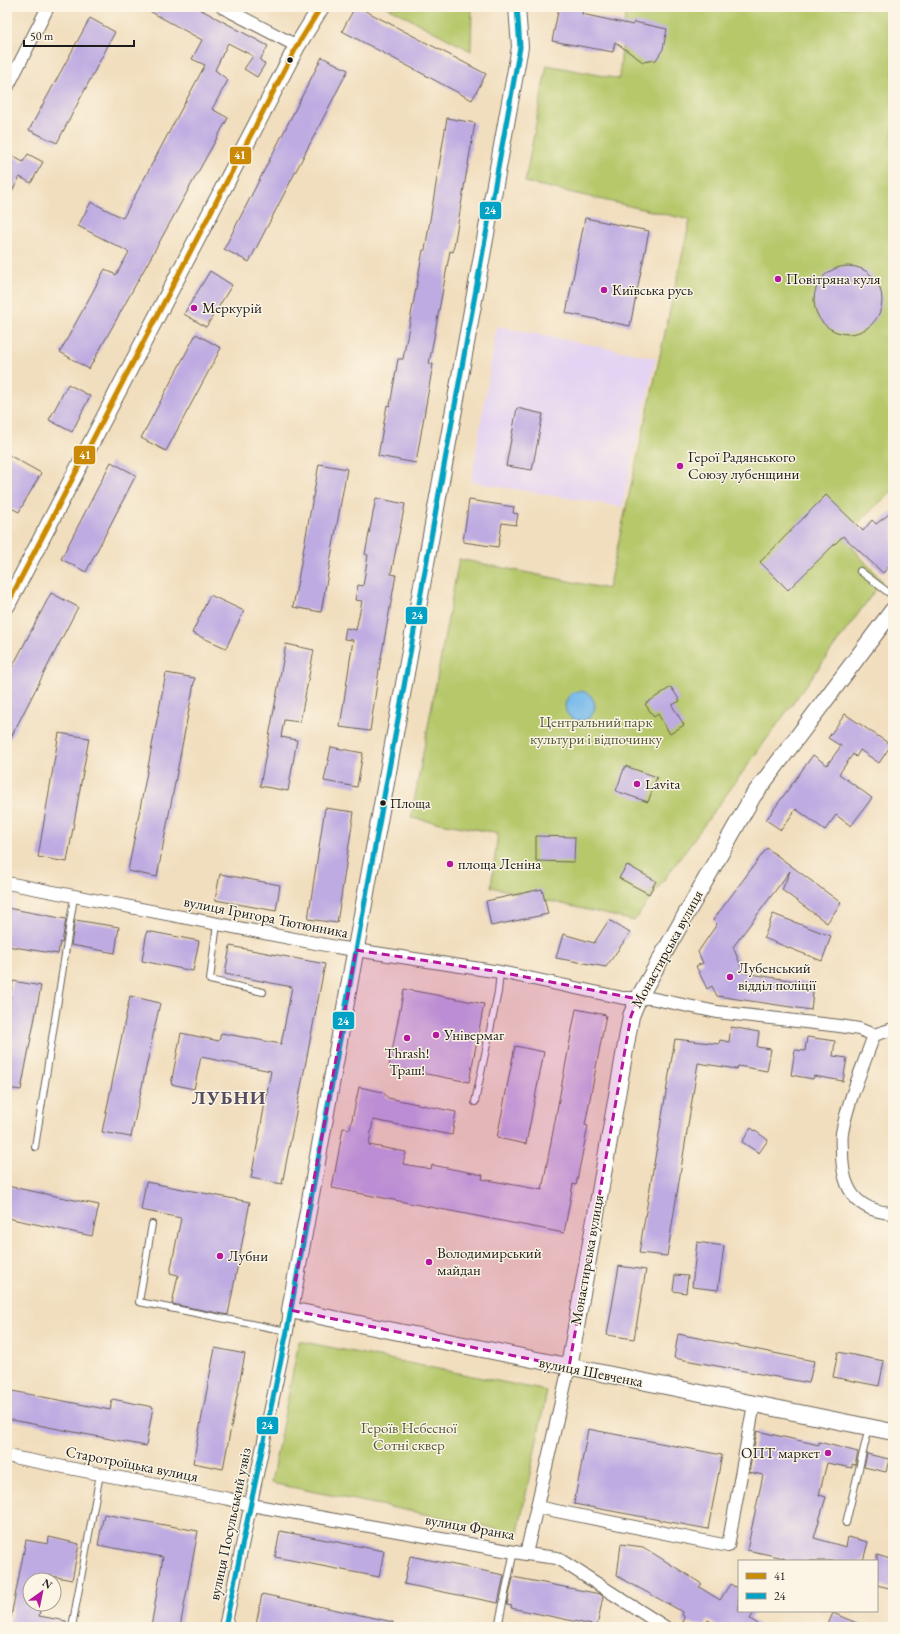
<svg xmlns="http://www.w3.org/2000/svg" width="900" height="1634" font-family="'EB Garamond',serif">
	<rect width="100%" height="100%" fill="#fcf5e5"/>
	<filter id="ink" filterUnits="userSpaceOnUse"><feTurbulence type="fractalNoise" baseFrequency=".025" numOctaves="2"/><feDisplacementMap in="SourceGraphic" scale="8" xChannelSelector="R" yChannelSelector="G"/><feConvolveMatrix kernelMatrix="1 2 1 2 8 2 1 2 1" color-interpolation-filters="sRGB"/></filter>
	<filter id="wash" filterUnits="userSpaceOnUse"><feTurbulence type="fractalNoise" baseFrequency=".012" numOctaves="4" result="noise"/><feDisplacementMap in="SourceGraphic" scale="16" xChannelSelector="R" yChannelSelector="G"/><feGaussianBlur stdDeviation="0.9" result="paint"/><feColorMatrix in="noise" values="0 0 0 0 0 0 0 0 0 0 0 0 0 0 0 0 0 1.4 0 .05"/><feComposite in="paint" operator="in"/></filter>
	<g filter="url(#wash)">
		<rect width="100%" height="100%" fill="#f1debe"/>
		<path fill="#e4d3f2" d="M497,326L656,358L622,507L471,482Z
			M7,891L16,892L7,948Z"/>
		<path fill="#b6c86b" stroke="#697244" d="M387,7H472L471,51Z
			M626,7H893V490L843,537L882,581L634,921L491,887L498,833L411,818L459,559L608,589L690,220L525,182L547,65L619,79Z
			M299,1341L547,1391L518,1533L271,1483Z"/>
		<path fill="#75b9eb" stroke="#486a84" d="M565 706a15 15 0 1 1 30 0a15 15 0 1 1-30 0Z"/>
		<g id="blocks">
			<path fill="#beabe2" d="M142,7H196L268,46L260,60L265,64L257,77L244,69L253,56L228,43L215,70L228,80L212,109L228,118L89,369L60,352L105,269L116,275L129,252L78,226L91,202L123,218L205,65L192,59L202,40Z
				M355,7H358L486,74L472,100L342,31Z
				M559,7H584L582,14L633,25L634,22L667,29L663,49L656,60L643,62L615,42L613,52L552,41Z
				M90,18L115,32L57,143L29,130Z
				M322,57L348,70L249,262L224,249Z
				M447,118L475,123L453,252L450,251L429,364H433L416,463L378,456L387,405L390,406L398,359H403L423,250H425Z
				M7,153L23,162L28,154L43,162L31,183L20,177L7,200Z
				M585,218L649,231L630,326L566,313Z
				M814 300a34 34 0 1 1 68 0a34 34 0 1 1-68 0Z
				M210,271L232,285L206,327L184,314Z
				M196,334L221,348L166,451L141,438Z
				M68,384L90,396L72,432L49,420Z
				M517,408L543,414L532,470L506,466Z
				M7,454L41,473L19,512L7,506Z
				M111,462L136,475L86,572L61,559Z
				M319,464L347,469L321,612L293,607Z
				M826,495L863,531L872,520L876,524L893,511V562L883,573L843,536L788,590L760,562Z
				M376,498L405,504L391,574L396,575L380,663L370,731L340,727L353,640L344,639L346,628L356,630L362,601L355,600L358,585L363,586L368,555L365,554Z
				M469,500L514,507L513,513L518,514L516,525L502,523L498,547L463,542Z
				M51,593L78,607L7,745V677Z
				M210,595L244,611L226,648L192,633Z
				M286,644L314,650L300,722L284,720L281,737L297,740L288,791L260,786Z
				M166,673L195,678L157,877L128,871Z
				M671,687L680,701L672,705L684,725L670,734L658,714L654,717L645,704Z
				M845,714L891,745L879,763L860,750L856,757L853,754L839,774L872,798L851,826L836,815L825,830L796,809L781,830L766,820L813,755L827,765L841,746L828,738Z
				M59,733L89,738L67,862L38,857Z
				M331,747L363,753L357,787L324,781Z
				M625,766L657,777L648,802L616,791Z
				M325,808L354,812L337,923L308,919Z
				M536,836L575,837L574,862L536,861Z
				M767,848L841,903L827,923L782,890L790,871L733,947L744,973L814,984L811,1010L717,996L712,986L707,989L696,966L703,963L698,952L717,924L713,920Z
				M627,865L656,881L649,894L619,878Z
				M220,874L280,885L276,911L215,900Z
				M542,889L548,914L491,926L486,901Z
				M7,908L66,919L62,943L60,942L58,954L7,946Z
				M773,914L831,936L822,961L764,938Z
				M75,920L119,927L115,953L71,945Z
				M609,920L630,933L606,967L556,958L563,934L594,943Z
				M147,931L199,941L193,971L142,961Z
				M230,946L325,964L282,1184L251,1178L271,1071L201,1057L194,1089L171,1084L181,1033L219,1041L221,1033L281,1044L292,987L225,974Z
				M13,981L41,986L21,1090L7,1088V1014Z
				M404,989L484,1004L469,1082L389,1067Z
				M130,996L160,1003L131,1137L102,1132Z
				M576,1009L606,1015L585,1125L588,1126L576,1185L573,1184L564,1233L332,1188L343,1128L350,1129L359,1087L383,1092L388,1098L456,1112L452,1135L373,1120L369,1145L406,1152L403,1164L431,1169L432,1165L483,1175L482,1179L542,1190Z
				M731,1027L759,1032L757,1047L771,1049L767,1071L738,1066L737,1069L698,1063L667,1256L639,1253L675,1039L719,1044L720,1040L729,1042Z
				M807,1037L835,1041L833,1056L847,1058L843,1081L814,1076L813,1079L791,1075L795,1050L805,1051Z
				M515,1046L544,1052L526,1144L497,1138Z
				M751,1128L768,1140L759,1153L742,1142Z
				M146,1182L250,1202L228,1315L172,1304L178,1275L170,1273L181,1218L141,1210Z
				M7,1186L99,1205L92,1236L7,1218Z
				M697,1242L724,1246L718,1290L692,1287Z
				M619,1266L646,1270L634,1339L607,1335Z
				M675,1275L688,1276L686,1293L673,1291Z
				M678,1334L814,1361L809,1383L674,1358Z
				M215,1348L245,1354L223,1469L193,1463Z
				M838,1352L884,1361L879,1386L833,1377Z
				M7,1390L110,1410L112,1399L153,1407L146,1446L7,1419Z
				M588,1429L722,1455L708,1529L574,1504Z
				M757,1431L819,1445V1442L858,1452L855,1465L852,1464V1468L827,1463L819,1495L826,1497L814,1538L846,1547L848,1537L868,1542L863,1561H790L784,1559V1558L747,1550L763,1475L749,1472Z
				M867,1454L889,1459L886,1472L864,1467Z
				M104,1514L198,1531L180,1627H151L163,1557L98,1545Z
				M280,1531L384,1551L379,1577L275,1557Z
				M49,1537L79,1544L72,1580L47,1575L46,1580H30V1604H41L39,1616L66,1621L65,1627H9L26,1540L48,1544Z
				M621,1544L643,1547L702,1584L699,1587L720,1600L730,1584L739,1589V1611H755L750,1619L763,1627H719L708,1620L705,1626L683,1623L684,1616L682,1615L683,1612L617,1576Z
				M877,1555L893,1560V1589L877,1585Z
				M410,1556L504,1575L498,1603L404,1584Z
				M513,1577L600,1594L603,1597L597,1626L511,1608L512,1606L507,1605Z
				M262,1594L393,1622L392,1627H266L256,1625Z
				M833,1613L866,1627H827Z"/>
		</g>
	</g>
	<g filter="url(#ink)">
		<use href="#blocks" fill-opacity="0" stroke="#676055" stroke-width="1"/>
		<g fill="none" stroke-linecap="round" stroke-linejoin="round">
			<g stroke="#676055" stroke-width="8">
				<path id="lane" d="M860,571L893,596
					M217,923L210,980L263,992
					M475,1102L498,992L500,972
					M35,1147L74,897
					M152,1224L139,1302L287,1331
					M846,1523L869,1427
					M72,1627L100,1474
					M498,1627L514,1551"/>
			</g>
			<g stroke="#676055" stroke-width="14">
				<path id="street" d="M222,7L297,46
					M7,88L48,7
					M7,883L336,947L500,972L623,998H650L717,1012L840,1026L859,1029L874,1035L893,1029
					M874,1035C863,1067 848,1100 842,1133C841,1139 842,1146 842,1152C842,1187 854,1211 893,1213
					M7,1456L229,1499L251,1505L526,1554L557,1558L665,1627
					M537,1507L728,1546L754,1404
					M526,1554L569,1367
					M225,1627L287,1331L290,1310"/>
			</g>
			<g stroke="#676055" stroke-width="18">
				<path id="secondary" d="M517,7L520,47L290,1310L893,1432
					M7,605L297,46L321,7
					M569,1367L631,1016L638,999L753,796L893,610"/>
			</g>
			<use href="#lane" stroke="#fff" stroke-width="6"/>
			<use href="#street" stroke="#fff" stroke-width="12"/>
			<use href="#secondary" stroke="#fff" stroke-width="16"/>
			<g stroke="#fcf5e5" stroke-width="8">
				<path id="bus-1" d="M7,605L297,46L321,7"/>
			</g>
			<g stroke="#fcf5e5" stroke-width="8">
				<path id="bus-2" d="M225,1627L287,1331L520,47L517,7"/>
			</g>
			<use href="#bus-1" stroke="#cb8a06" stroke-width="5"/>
			<use href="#bus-2" stroke="#01a2c5" stroke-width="5"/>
		</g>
	</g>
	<path fill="#b5179e" fill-opacity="0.2" stroke="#b5179e" stroke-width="3" stroke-dasharray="8 5" stroke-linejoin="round" d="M356,950L500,972L638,999L631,1016L569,1367L290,1310Z"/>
	<g fill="#1c1c1c" stroke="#fcf5e5" stroke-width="1.5">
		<circle cx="290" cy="60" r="3.5"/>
		<circle cx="383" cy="803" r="3.5"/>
	</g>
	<g fill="#b5179e" stroke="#fcf5e5" stroke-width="1.5">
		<circle cx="778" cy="279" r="4"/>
		<circle cx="604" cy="290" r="4"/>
		<circle cx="194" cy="308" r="4"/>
		<circle cx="680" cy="466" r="4"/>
		<circle cx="637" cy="784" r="4"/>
		<circle cx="450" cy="864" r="4"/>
		<circle cx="730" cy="977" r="4"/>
		<circle cx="436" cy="1035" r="4"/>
		<circle cx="407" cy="1038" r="4"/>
		<circle cx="220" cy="1256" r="4"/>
		<circle cx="429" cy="1262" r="4"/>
		<circle cx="828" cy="1453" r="4"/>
	</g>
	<g text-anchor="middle" stroke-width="3" stroke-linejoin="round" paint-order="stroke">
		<g font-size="14" fill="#1c1c1c" stroke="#fcf5e5" text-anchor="start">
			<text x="390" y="808">Площа</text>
		</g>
		<g font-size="15" fill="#1c1c1c" stroke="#fcf5e5" text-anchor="start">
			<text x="786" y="284">Повітряна куля</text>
			<text x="612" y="295">Київська русь</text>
			<text x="202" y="313">Меркурій</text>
			<text x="688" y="462">Герої Радянського<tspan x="688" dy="17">Союзу лубенщини</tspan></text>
			<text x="645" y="789">Lavita</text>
			<text x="458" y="869">площа Леніна</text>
			<text x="738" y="973">Лубенський<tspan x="738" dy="17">відділ поліції</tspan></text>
			<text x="444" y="1040">Універмаг</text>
			<text x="407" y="1058" text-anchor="middle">Thrash!<tspan x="407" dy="17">Траш!</tspan></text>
			<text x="437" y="1258">Володимирський<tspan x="437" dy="17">майдан</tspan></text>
			<text x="228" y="1261">Лубни</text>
			<text x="820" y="1458" text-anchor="end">ОПТ маркет</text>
		</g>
		<g font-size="15" fill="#525838" stroke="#fcf5e5">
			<text x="596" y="727">Центральний парк<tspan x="596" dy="17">культури і відпочинку</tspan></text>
			<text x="409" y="1433">Героїв Небесної<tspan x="409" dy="17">Сотні сквер</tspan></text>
		</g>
		<g font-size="15" fill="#1c1c1c" stroke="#fcf5e5">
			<text transform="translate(266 917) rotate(11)" y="5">вулиця Григора Тютюнника</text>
			<text transform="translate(667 949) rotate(-61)" y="5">Монастирська вулиця</text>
			<text transform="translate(587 1260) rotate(-80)" y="5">Монастирська вулиця</text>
			<text transform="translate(591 1372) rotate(11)" y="5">вулиця Шевченка</text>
			<text transform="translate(132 1464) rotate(11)" y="5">Старотроїцька вулиця</text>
			<text transform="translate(230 1524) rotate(-78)" y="5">вулиця Посульський узвіз</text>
			<text transform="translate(470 1527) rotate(10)" y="5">вулиця Франка</text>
		</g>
		<g font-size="19" font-weight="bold" letter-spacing="1" fill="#554e61" stroke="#fcf5e5">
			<text x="229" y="1104">ЛУБНИ</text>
		</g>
	</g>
	<g stroke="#fcf5e5" stroke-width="1.5">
		<rect x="229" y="146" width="23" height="19" rx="4" fill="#cb8a06"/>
		<rect x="479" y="201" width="23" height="19" rx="4" fill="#01a2c5"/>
		<rect x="73" y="445" width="23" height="20" rx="4" fill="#cb8a06"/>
		<rect x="405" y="606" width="23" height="19" rx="4" fill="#01a2c5"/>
		<rect x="332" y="1011" width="23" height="19" rx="4" fill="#01a2c5"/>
		<rect x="256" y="1416" width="23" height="19" rx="4" fill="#01a2c5"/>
	</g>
	<g font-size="11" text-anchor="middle" font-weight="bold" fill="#fff">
		<text x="240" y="159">41</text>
		<text x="490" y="214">24</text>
		<text x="85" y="459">41</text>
		<text x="417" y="619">24</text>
		<text x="343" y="1025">24</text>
		<text x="267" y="1429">24</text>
	</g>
	<rect width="900" height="1634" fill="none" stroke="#fcf5e5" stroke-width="24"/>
	<rect x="738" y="1560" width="140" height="52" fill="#fcf5e5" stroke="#a29e95"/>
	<rect x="746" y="1573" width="20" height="6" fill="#cb8a06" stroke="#a29e95"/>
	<text x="774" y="1580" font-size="12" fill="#1c1c1c">41</text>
	<rect x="746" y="1593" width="20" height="6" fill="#01a2c5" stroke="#a29e95"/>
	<text x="774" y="1600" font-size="12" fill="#1c1c1c">24</text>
	<g transform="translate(42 1592) rotate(33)"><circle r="19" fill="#fcf5e5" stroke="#a29e95"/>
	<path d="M0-3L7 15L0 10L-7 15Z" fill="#b5179e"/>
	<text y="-6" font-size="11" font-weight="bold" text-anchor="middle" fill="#1c1c1c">N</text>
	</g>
	<path d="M24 40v6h110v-6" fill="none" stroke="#1c1c1c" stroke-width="2"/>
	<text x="30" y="40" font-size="12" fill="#1c1c1c" stroke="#fcf5e5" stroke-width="3" paint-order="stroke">50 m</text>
</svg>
